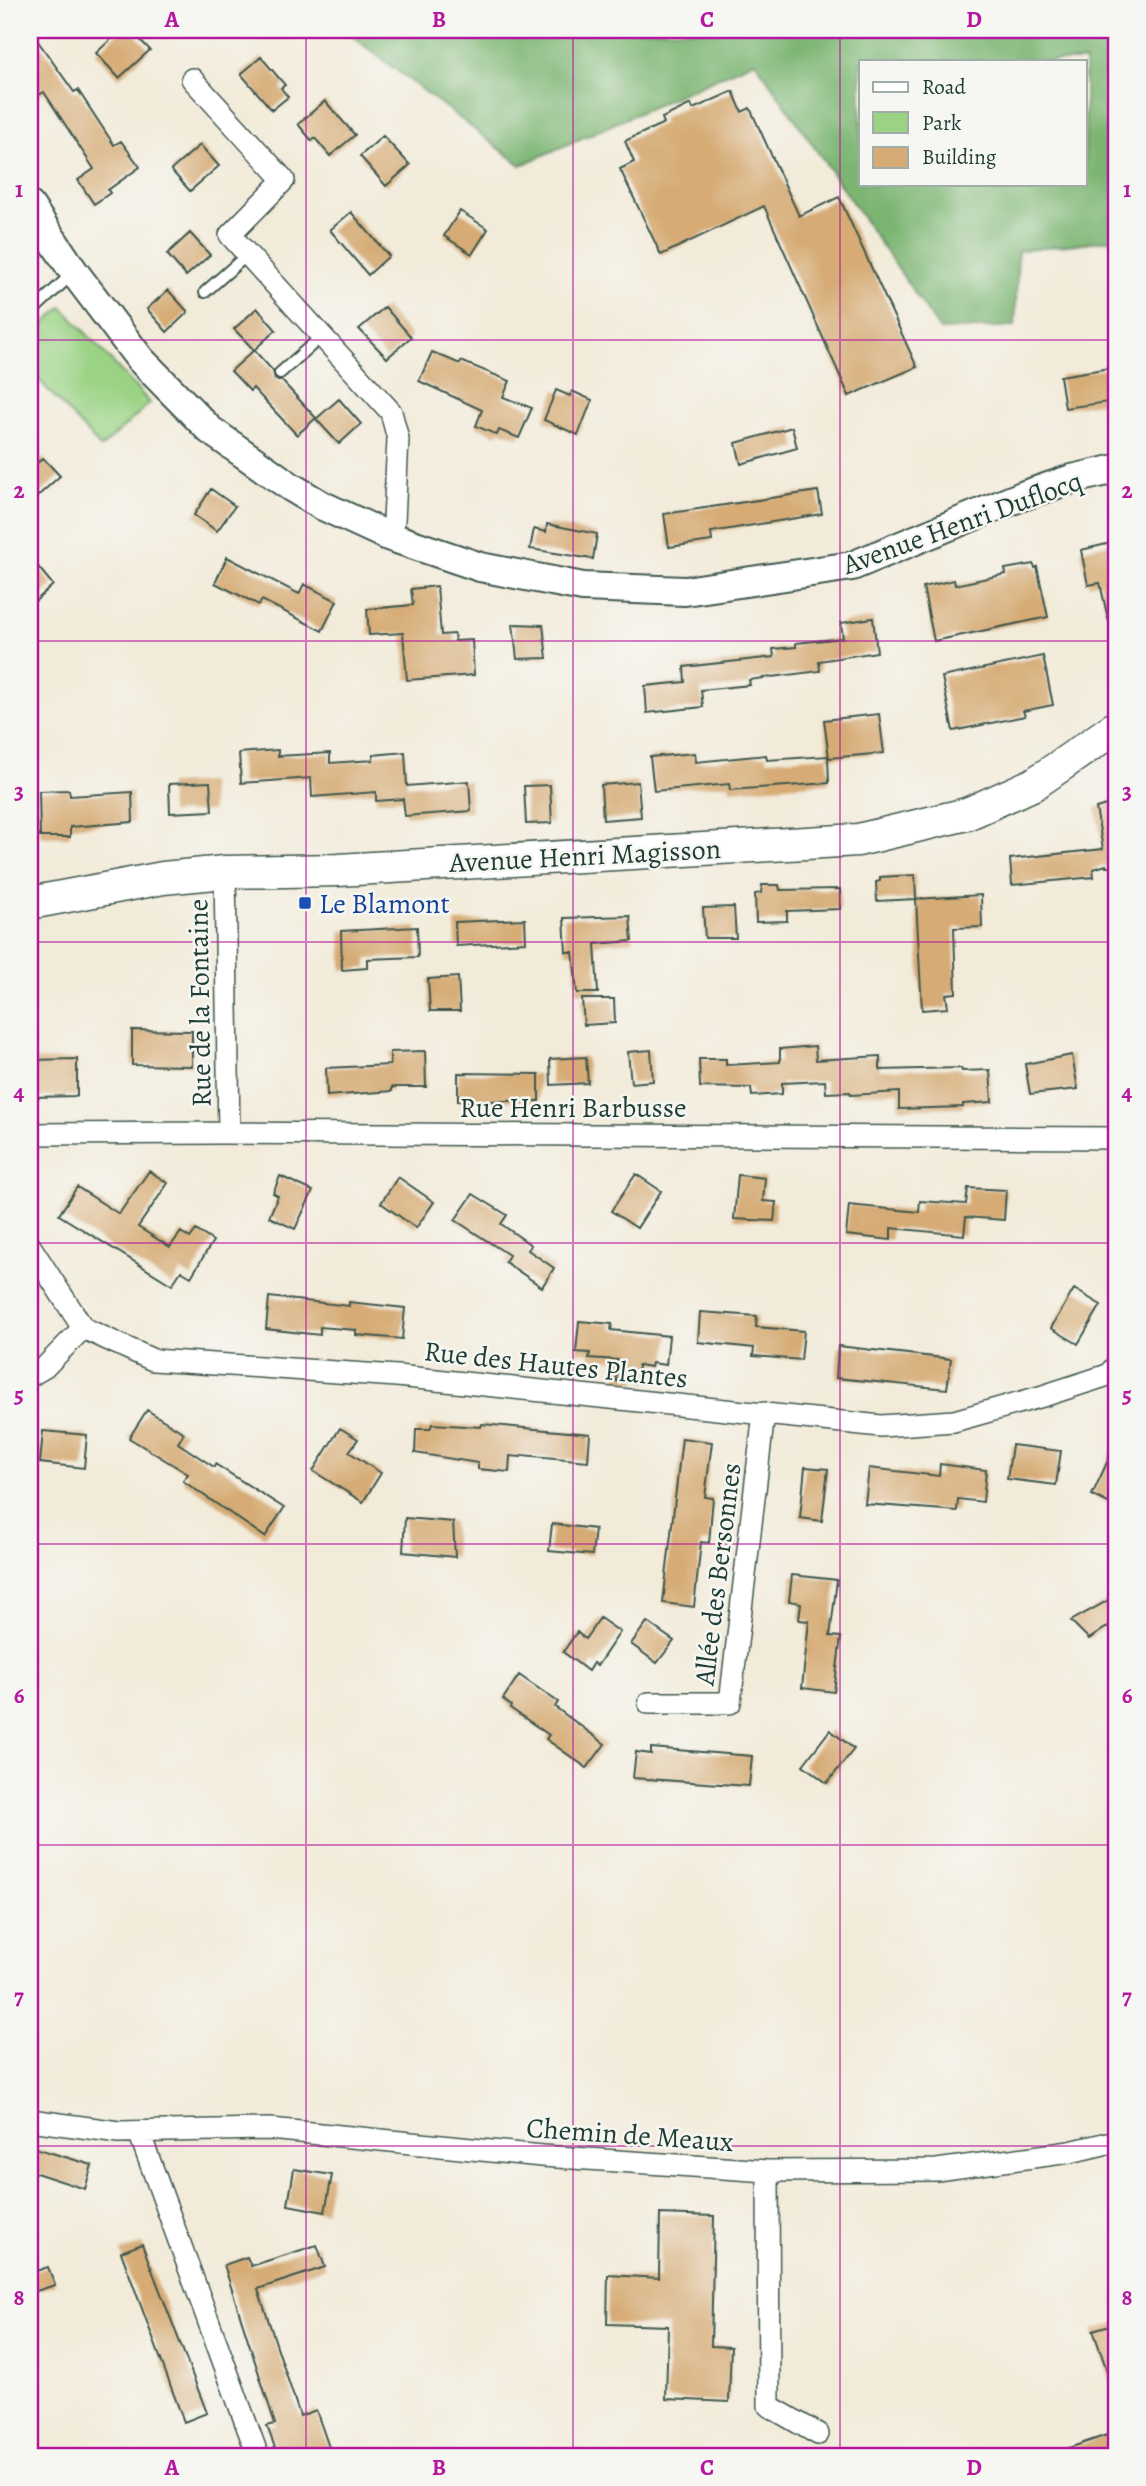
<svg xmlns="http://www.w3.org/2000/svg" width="1146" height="2486" font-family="Alegreya,serif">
	<rect width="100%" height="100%" fill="#f6f6f2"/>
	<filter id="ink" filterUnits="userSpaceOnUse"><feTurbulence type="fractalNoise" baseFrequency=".0143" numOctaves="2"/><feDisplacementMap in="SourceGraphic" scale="14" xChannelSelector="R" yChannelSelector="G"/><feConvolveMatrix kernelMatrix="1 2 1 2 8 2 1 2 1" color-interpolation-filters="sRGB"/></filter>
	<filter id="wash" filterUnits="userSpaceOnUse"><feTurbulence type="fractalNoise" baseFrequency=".00686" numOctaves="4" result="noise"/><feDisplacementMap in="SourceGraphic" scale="28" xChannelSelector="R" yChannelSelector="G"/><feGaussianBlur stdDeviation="1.57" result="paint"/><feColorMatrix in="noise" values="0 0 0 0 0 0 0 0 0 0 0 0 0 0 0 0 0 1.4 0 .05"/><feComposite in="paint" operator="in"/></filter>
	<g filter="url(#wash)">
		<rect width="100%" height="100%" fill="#f2ebd9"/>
		<path fill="#9bd385" stroke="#5d885c" stroke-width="2" d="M62,307L150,403L101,448L30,370V337Z"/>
		<path fill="#7cb572" stroke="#4e7953" stroke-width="2" fill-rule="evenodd" d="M344,30H1116V239L1018,251L1015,326L940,330L755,61L521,165ZM861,61H1085V184H861Z"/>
		<g id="blocks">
			<path fill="#d6ab75" d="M30,30L74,92L78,90L114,145L121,141L140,167L108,190L110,193L94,204L78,180L94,169L44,92L39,95L30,81Z
				M121,30H131L150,50L119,78L96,53Z
				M261,57L285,85L281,88L288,97L272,110L241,74Z
				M733,91L742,112L750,108L799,216L839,197L917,367L849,396L764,206L661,255L620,169L634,162L625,141L664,123L662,118L691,104L693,109Z
				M325,101L355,135L330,156L315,138L312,141L298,124Z
				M383,136L410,165L386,186L360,156Z
				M200,145L219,166L190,191L171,170Z
				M460,211L488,229L472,254L444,236Z
				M351,212L389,256L368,275L330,230Z
				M190,233L210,255L186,276L167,254Z
				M168,290L188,312L167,332L147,309Z
				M385,307L411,337L387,358L359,329Z
				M257,308L276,330L254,350L273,371L275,379L282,381L316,418L297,435L253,388L250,391L231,371L254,350L234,329Z
				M432,352L460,364L461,361L510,381L503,397L532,408L519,438L499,430L497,435L476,426L482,410L419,381Z
				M1116,367V401L1065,408L1060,376Z
				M556,390L570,396L572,391L592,400L578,435L544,420Z
				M339,399L361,424L339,444L316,419Z
				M792,427L797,448L741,464L736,443Z
				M43,458L60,476L30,503V469Z
				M211,489L235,506L217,531L194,515Z
				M818,491L822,514L711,532L712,541L669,547L664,514Z
				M547,524L597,534L593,559L530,549L534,529L546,532Z
				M1111,543L1116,569V618L1108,619L1100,583L1088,585L1081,550Z
				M30,557L53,585L30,606Z
				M227,557L299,594L304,584L337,601L322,631L262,600L259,605L215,583Z
				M1033,564L1035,568L1037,567L1048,617L934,641L923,587L954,580L955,585L1006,574L1005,569Z
				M437,586L441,635L454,634L455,641L472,640L474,675L407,680L403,633L369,635L367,609L413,605L411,589Z
				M873,618L877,652L819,661L820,671L749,680L750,685L701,690L703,707L647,713L645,686L685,682L684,667L774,657L773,649L796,647V643L843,638L841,623Z
				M513,624L543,625L547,658L517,659Z
				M1043,656L1053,705L1023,711L1025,716L953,731L942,677Z
				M879,714L884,753L829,758L824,720Z
				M278,750V756L330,753V763L373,760V755L405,752L407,786L469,781L471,811L405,816L403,799L376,801V792L312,797L311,778L241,783L239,753Z
				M695,753L696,762L766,755L767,760L828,756L829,783L730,790L729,784L654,791L650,757Z
				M210,782L212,811L170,813L169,784Z
				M638,782L641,817L603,820L601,785Z
				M550,785L552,823L526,824L524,786Z
				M69,790L70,796L132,792L133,822L70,827V837H40L39,791Z
				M1116,802V867H1106V865L1093,869L1094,877L1012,885L1010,859L1103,849L1096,808Z
				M915,875L916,899L877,901L876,882L880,881V877Z
				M762,885H779L780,890L840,889V909L787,911V921L756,922L755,894L761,893Z
				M981,895L982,927L954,928L956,993L946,994L948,1008L922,1010L916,899Z
				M734,907L736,938H705L703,908Z
				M630,916L632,941L595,944L598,993H577L573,952H566L564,918Z
				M525,919L526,942L456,946L455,922Z
				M417,927L418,957L367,959V968L342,970L341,931Z
				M458,977L460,1011H430L428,979Z
				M582,999H614L615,1023L584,1025Z
				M132,1030L192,1031V1066L132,1065Z
				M815,1046L816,1060L880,1056V1070L961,1068L962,1071L990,1070L992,1102L963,1104V1107L899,1109V1092L851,1095L850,1092L826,1093L825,1081L782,1083V1094L752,1096L751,1088L700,1087L699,1059H726V1065L780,1062V1049Z
				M651,1050L653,1081L631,1083L628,1052Z
				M425,1051L426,1087H392V1091L327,1096L326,1068L390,1065V1052Z
				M1072,1055L1078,1089L1030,1094L1025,1064Z
				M586,1057L588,1083L551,1085L550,1059Z
				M77,1059V1096L31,1097L30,1060Z
				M458,1073L539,1074V1101H458Z
				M149,1171L168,1183L138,1227L170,1247L181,1232L190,1238L196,1230L213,1241L191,1277L181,1271L172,1285L59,1215L77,1187L119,1214Z
				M636,1174L661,1191L637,1228L611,1211Z
				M738,1175L765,1178L763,1201L776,1202L774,1221L734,1219Z
				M280,1176L313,1191L295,1229L269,1217L278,1196L273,1193Z
				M398,1177L434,1202L416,1228L381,1203Z
				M968,1188L1006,1190L1004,1220L966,1217L964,1235L891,1228V1240L846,1235L849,1205L919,1212L920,1201L966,1204Z
				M473,1194L507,1215L501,1224L531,1245L528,1250L554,1268L542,1287L505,1262L509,1255L455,1220Z
				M1074,1289L1101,1305L1078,1344L1051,1328Z
				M269,1297L349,1306V1302L405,1308L402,1339L356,1335V1330L320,1327V1335L266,1329Z
				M700,1312L757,1316L756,1327L804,1331L801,1360L753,1356L754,1348L698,1342Z
				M579,1321L612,1324L611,1330L669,1336L666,1365L652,1363L651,1367L638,1365L637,1383L616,1381L618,1360L589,1358L590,1353L576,1352Z
				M838,1346L951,1359L947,1389L836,1378Z
				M147,1410L184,1433L178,1443L214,1467L215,1464L284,1508L265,1537L183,1481L188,1474L129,1438Z
				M432,1424L481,1427L482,1424L590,1434L588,1461L522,1455L521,1457L510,1456L509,1472L478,1469V1463L415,1453L416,1429H430Z
				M340,1428L358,1439L349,1452L381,1473L363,1502L313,1471Z
				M43,1431L87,1435L84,1468L40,1463Z
				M682,1438L712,1442L705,1497L713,1498L709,1543L701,1542L694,1607L663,1603Z
				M1116,1443V1507L1092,1495Z
				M1012,1445L1061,1451L1056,1485L1007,1479Z
				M940,1464L986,1470L983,1502L958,1499L957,1511L865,1504L869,1468L939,1476Z
				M805,1467L828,1469L822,1521L800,1518Z
				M405,1518L453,1522L455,1557L403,1552Z
				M552,1524L595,1529L592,1555L549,1551Z
				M792,1575L837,1580L830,1636L841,1637L834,1692L802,1688L809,1621L799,1620L801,1603L789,1601Z
				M1116,1596V1621L1089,1639L1071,1621Z
				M600,1618L620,1632L597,1666L593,1663L588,1671L563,1652L577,1632L585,1639Z
				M647,1622L674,1641L657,1663L631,1644Z
				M519,1675L558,1702L555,1707L605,1744L587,1768L546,1739L549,1735L510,1708L511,1706L503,1699Z
				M830,1730L854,1749L827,1783L803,1765Z
				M651,1748L752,1756L749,1786L633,1778L636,1752L651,1754Z
				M35,2148L92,2165L85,2189L30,2171Z
				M294,2169L332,2175L325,2212L288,2205Z
				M660,2214L714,2216L711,2346L731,2347L729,2402L666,2399L668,2326L607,2324L608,2275L659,2278Z
				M142,2244L207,2413L184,2422L121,2252Z
				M317,2245L325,2267L258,2289L300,2416L316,2410L332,2456H278L267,2426L275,2424L224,2265L247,2257L251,2266Z
				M48,2267L55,2285L30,2293V2273Z
				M1116,2323V2388H1113L1093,2330Z
				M1116,2432V2456H1055L1054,2453Z"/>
		</g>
	</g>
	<g filter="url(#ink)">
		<use href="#blocks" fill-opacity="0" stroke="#3f574d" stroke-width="2"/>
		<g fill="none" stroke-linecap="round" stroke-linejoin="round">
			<g stroke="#3f574d" stroke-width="14">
				<path id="service" d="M205,292L248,254
					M30,313L72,274
					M280,373L322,336"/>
			</g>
			<g stroke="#3f574d" stroke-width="24">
				<path id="minor" d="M192,79L284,180L230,235L391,412L398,439L394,521L388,536
					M225,872L229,1133
					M30,1134L222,1133L1116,1138
					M30,1246L83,1328L153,1360L397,1376L881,1426L954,1421L1043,1396L1108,1375L1116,1366
					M30,1376L45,1367L83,1328
					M649,1703H730L764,1413
					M30,2120L119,2132L270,2129L542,2156L768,2171L937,2170L1070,2152L1116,2141
					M139,2132L258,2456
					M768,2171L769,2406L818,2434"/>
			</g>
			<g stroke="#3f574d" stroke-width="32">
				<path id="tertiary" d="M30,206L74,272L140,359L210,430L291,487L321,505L388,536L480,567L583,587L685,591L852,566L1022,496L1072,479L1116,469"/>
			</g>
			<g stroke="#3f574d" stroke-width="35">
				<path id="secondary" d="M30,903L163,878L225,872L338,870L858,840L967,814L1034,784L1116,727"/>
			</g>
			<use href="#service" stroke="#fff" stroke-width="10"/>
			<use href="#minor" stroke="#fff" stroke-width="21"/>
			<use href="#tertiary" stroke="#fff" stroke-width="28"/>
			<use href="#secondary" stroke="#fff" stroke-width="32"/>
		</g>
	</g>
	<path fill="none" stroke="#b5179e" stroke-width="2" stroke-opacity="0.55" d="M306,30V2456M573,30V2456M840,30V2456M30,340H1116M30,641H1116M30,942H1116M30,1243H1116M30,1544H1116M30,1845H1116M30,2146H1116"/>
	<rect fill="#1a4fb4" stroke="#f6f6f2" stroke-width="2.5" x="298" y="896" width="14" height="14" rx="3.5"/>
	<g text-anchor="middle" stroke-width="5" stroke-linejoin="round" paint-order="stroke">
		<g font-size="28" fill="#1f3d34" stroke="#f6f6f2">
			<text transform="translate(962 522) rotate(-20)" y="10">Avenue Henri Duflocq</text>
			<text transform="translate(585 855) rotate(-3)" y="10">Avenue Henri Magisson</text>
			<text transform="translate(199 1003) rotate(-91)" y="10">Rue de la Fontaine</text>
			<text x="573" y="1117">Rue Henri Barbusse</text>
			<text transform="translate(556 1364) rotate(6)" y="10">Rue des Hautes Plantes</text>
			<text transform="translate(717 1574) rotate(-83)" y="10">Allée des Bersonnes</text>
			<text transform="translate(630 2134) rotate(4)" y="10">Chemin de Meaux</text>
		</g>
		<g font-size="28" fill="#164399" stroke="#f6f6f2" text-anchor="start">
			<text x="319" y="913">Le Blamont</text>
		</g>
	</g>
	<rect width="1146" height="2486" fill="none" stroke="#f6f6f2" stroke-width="77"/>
	<rect x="859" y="60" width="228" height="126" fill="#f6f6f2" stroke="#a0aca6" stroke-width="2"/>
	<rect x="873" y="82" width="35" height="10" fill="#ffffff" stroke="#a0aca6" stroke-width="2"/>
	<text x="922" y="94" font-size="21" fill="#1f3d34">Road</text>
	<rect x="873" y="112" width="35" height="21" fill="#9bd385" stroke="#a0aca6" stroke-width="2"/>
	<text x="922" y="130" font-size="21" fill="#1f3d34">Park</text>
	<rect x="873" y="147" width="35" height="21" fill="#d6ab75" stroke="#a0aca6" stroke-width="2"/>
	<text x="922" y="164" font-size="21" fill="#1f3d34">Building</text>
	<rect x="38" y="38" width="1070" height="2410" fill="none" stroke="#b5179e" stroke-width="2.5"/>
	<g font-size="23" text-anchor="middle" font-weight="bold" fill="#b5179e">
		<text x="172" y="27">A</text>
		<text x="439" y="27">B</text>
		<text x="707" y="27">C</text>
		<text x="974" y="27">D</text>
		<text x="19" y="197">1</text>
		<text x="1127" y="197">1</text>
		<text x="19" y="498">2</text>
		<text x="1127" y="498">2</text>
		<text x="19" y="799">3</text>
		<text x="1127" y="799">3</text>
		<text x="19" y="1100">4</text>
		<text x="1127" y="1100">4</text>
		<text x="19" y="1402">5</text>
		<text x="1127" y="1402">5</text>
		<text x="19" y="1703">6</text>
		<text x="1127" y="1703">6</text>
		<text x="19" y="2004">7</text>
		<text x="1127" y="2004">7</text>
		<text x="19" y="2305">8</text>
		<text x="1127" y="2305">8</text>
		<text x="172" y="2475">A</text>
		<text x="439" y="2475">B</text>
		<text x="707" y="2475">C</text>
		<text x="974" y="2475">D</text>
	</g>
</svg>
